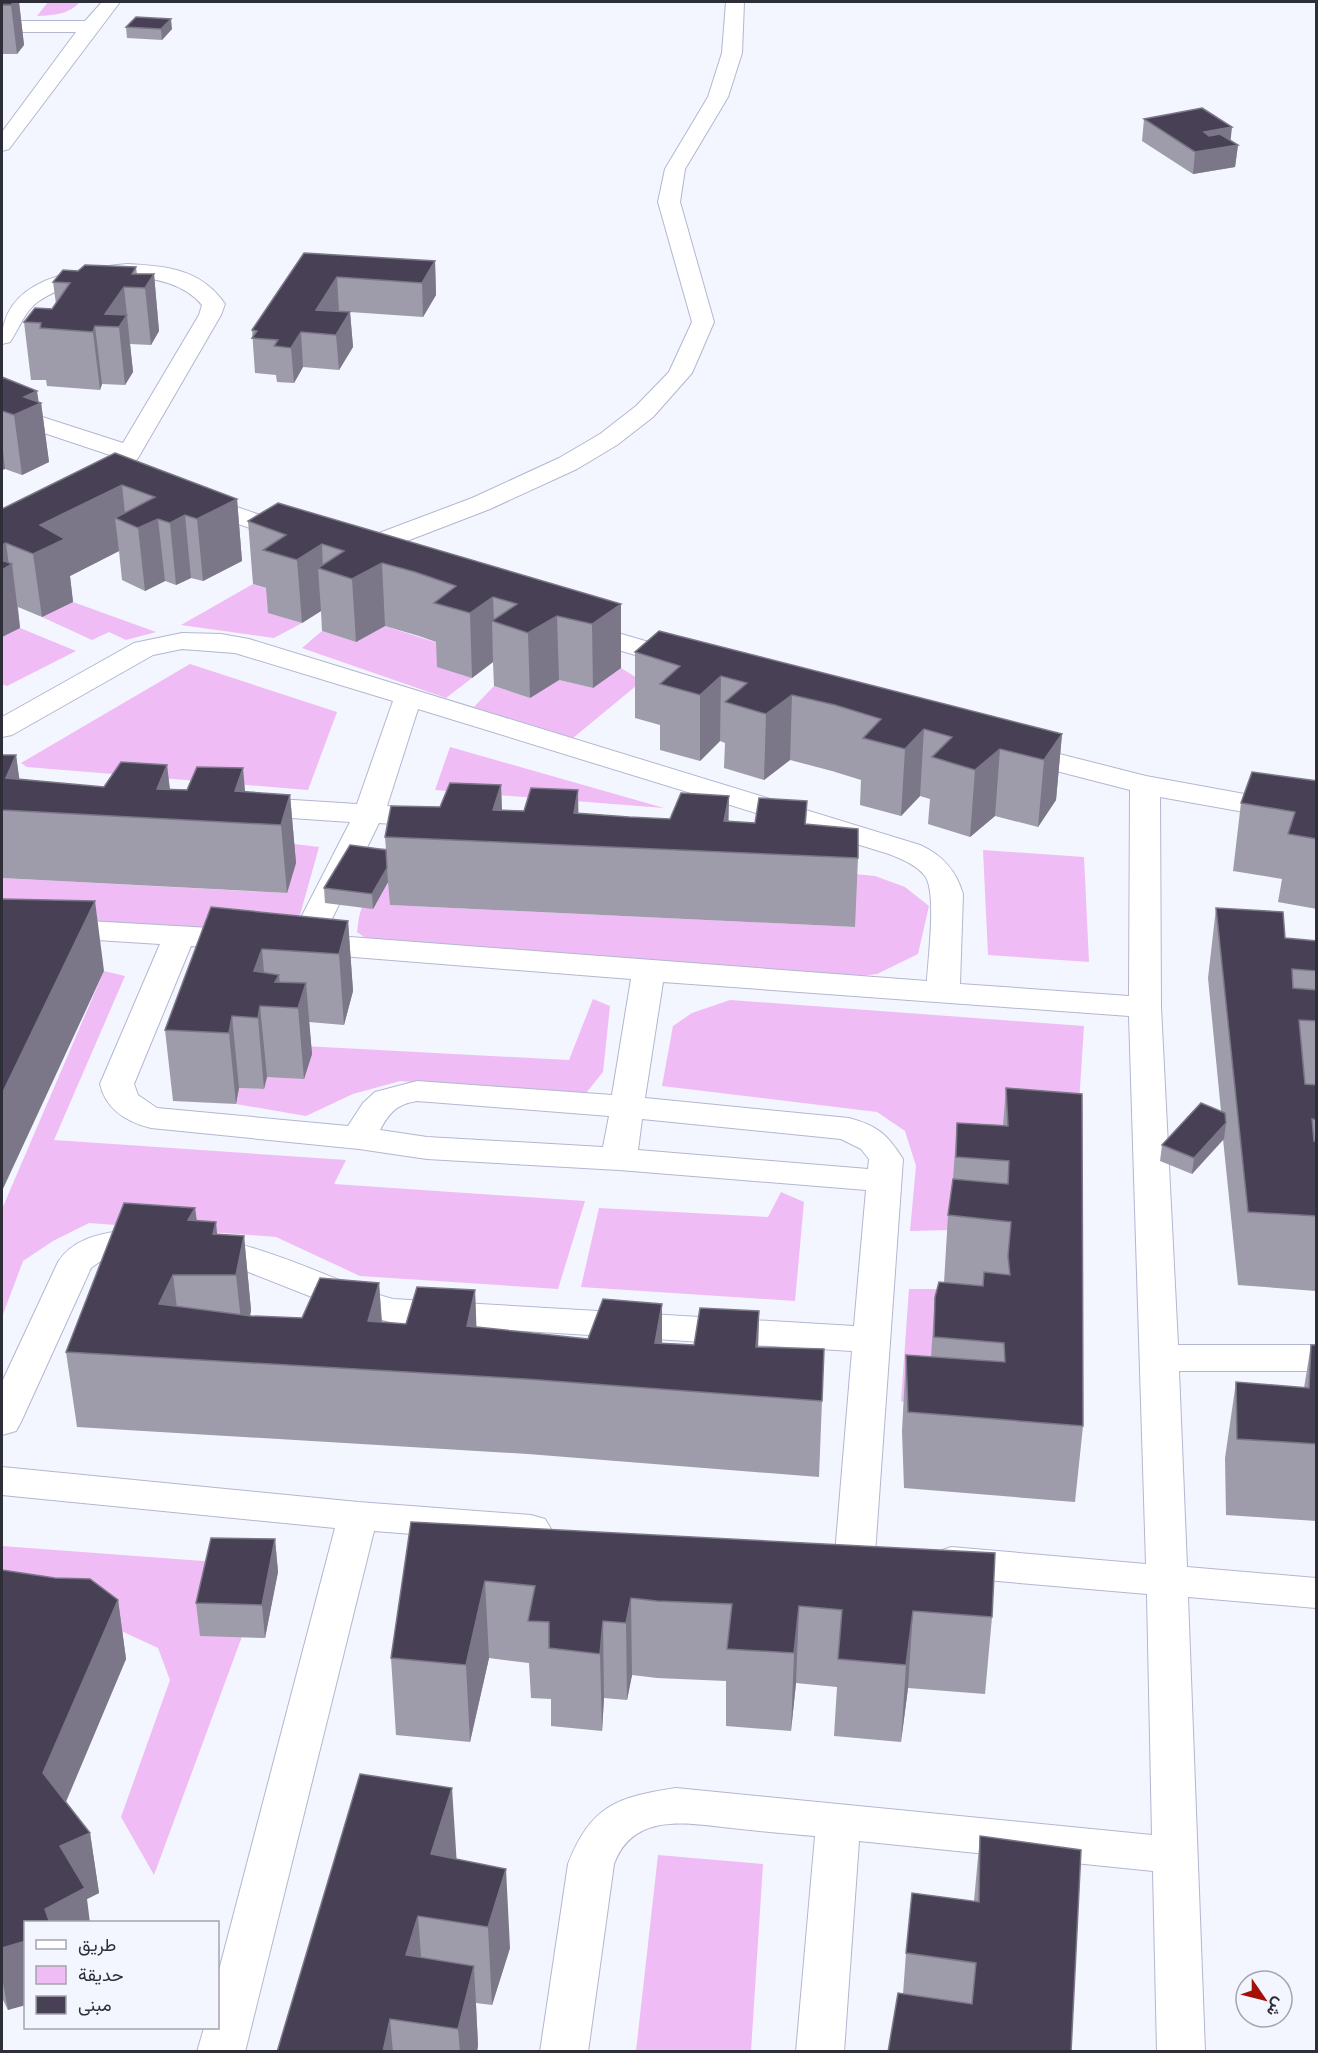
<svg xmlns="http://www.w3.org/2000/svg" width="1318" height="2053" font-family="Helvetica,Vazirmatn,sans-serif">
	<rect width="100%" height="100%" fill="#f3f5ff"/>
	<path fill="#f0bcf5" d="M48,2H80C68,15 54,15 37,16Z
		M253,584L291,597L269,613L302,623L274,638L181,625Z
		M73,602L156,632L126,640L109,632L92,640L42,617Z
		M385,626L459,650L472,678L446,698L302,648L322,631L356,642Z
		M20,628L76,651L7,686L2,684V637Z
		M190,664L337,712L308,790L27,767L21,763Z
		M621,668L642,681L573,738L474,707L494,686L530,698L559,680L593,688Z
		M450,747L664,808L435,790Z
		M286,843L319,847L300,915L281,926L255,934L2,915V878L286,893L296,863Z
		M379,848L453,850L390,905L855,927L805,869L875,876L905,887L929,906L918,954L877,974L839,979L374,944L357,932L359,917Z
		M983,850L1084,857L1089,962L988,955Z
		M104,971L125,976L54,1140L346,1160L334,1184L585,1201L558,1289L360,1276L276,1237L89,1223L53,1241L23,1261L2,1317V1209Z
		M593,999L610,1006L603,1072L586,1093H545L400,1081L353,1094L306,1116L236,1104L239,1088L264,1089L267,1077L285,1045L569,1060Z
		M730,1000L1084,1026L1075,1166L951,1230L910,1231L916,1166L905,1131L877,1112L662,1086L673,1026L692,1013Z
		M781,1192L804,1202L795,1301L581,1287L599,1208L768,1217Z
		M909,1289H943L929,1412L901,1401Z
		M2,1546L268,1566L154,1875L121,1817L170,1680L158,1648L115,1628L2,1614Z
		M658,1855L763,1864L751,2051H636Z"/>
	<g fill="none" stroke-linecap="round" stroke-linejoin="round">
		<g stroke="#b3b7cf" stroke-width="2">
			<path id="minor" d="M102,2H120L9,149L2,151V132L76,32H2V21H85Z
				M726,2H744L742,53L728,97L685,169L680,202L714,322L692,373L653,417L617,445L577,469L490,509L360,559L351,561L342,559L338,553L342,547L472,498L559,458L600,434L636,406L669,372L692,322L658,202L665,169L708,97L722,53Z
				M127,264C167,266 201,269 225,304L221,315L138,458C124,475 107,498 83,492L79,487L113,456L2,419V404L123,443L199,315L202,305C168,264 80,273 39,301C25,310 19,329 10,342L2,344C0,277 78,269 127,264Z
				M196,493L301,529L305,535L301,541L292,543L187,506L183,501L187,496Z
				M577,621L693,655L697,661L693,667L683,669L567,635L563,629L567,623Z
				M182,633L221,634L249,639L920,845C942,855 956,870 963,894L960,984L1129,996L1130,790L1006,758L1001,752L1006,746L1016,743L1146,776L1316,807V825L1160,797L1161,1007L1178,1345H1316V1371H1179L1187,1567L1316,1578V1608L1188,1597L1205,2052H1157L1153,1871L859,1841L844,2052H796L815,1836C787,1834 759,1831 731,1828C687,1823 633,1812 614,1864L588,2052H540L568,1864C591,1806 616,1797 676,1788L1152,1835L1147,1594L951,1577L937,1572L931,1562L937,1552L951,1547L1146,1564L1129,1016L663,982L645,1098L849,1118C878,1126 887,1134 903,1159L875,1554L869,1564L855,1569L841,1564L835,1554L852,1351L393,1323L332,1305L238,1268L188,1257L183,1249L188,1241C235,1228 342,1286 393,1299L854,1326L866,1190L619,1170L427,1159L359,1149L151,1128C127,1122 106,1110 100,1084L160,944L2,934V916L245,930L256,933L261,940L256,947L245,950L191,946L134,1084L138,1095L157,1108L348,1126L363,1103L375,1092L417,1081L612,1095L631,979L304,953L293,950L288,943L350,822L246,815L235,812L231,806L235,800L246,797L357,804L393,701L235,653L182,649L153,655L12,735L2,737V717L134,643ZM418,709L889,854C901,859 917,865 925,876C937,892 928,959 927,981L324,935L379,823L434,827L445,824L449,818L445,812L387,806ZM417,1101L609,1116L603,1147L427,1137L380,1130C389,1113 397,1104 417,1101ZM642,1119L841,1139L861,1149L869,1159L868,1169L638,1150Z
				M121,1231H153L166,1235L171,1243L166,1251C137,1259 117,1247 91,1268L21,1422L16,1431L2,1435V1382L58,1262C72,1240 97,1234 121,1231Z
				M2,1467L358,1502L531,1515L545,1519L551,1529L545,1539L531,1543L374,1531L245,2052H197L204,2028H218V1974L335,1528L2,1495Z"/>
		</g>
		<use href="#minor" fill="#fff" fill-rule="evenodd"/>
	</g>
	<path fill="#9e9baa" d="M2,2H19L24,45L17,54H2Z
		M126,27L172,29L162,40L127,38Z
		M1144,119L1231,141L1238,145L1235,167L1193,174L1142,141Z
		M304,253L435,261L436,295L423,317L350,312L353,347L339,370L303,367L294,383L277,382L276,375L255,373L252,330Z
		M136,267L137,274H154L159,331L151,345L130,344L133,372L125,385L102,384L100,390L47,386L46,380H31L24,322L52,309L56,304L53,282L78,271Z
		M2,377L38,402L41,403L49,462L22,475L5,469L2,470Z
		M115,453L237,499L242,561L203,581L191,578L176,585L165,581L145,591L122,580L119,551L70,576L73,602L42,617L18,607L20,628L2,637V509Z
		M248,521L621,604V668L593,688L559,680L530,698L494,686L493,662L472,678L437,667L436,642L419,636L385,626L356,642L322,631L321,611L302,623L268,613L266,588L253,584Z
		M635,652L1062,734L1056,800L1038,827L995,816L970,837L928,824L930,799L920,796L901,816L860,805L861,780L832,771L790,760L764,780L724,768L725,743L720,741L700,761L660,750V725L635,718Z
		M2,755H16L19,779L104,787L167,765L170,789L246,792L290,795L296,863L287,893L2,878Z
		M1317,781V909L1278,902L1282,879L1233,871L1241,803Z
		M501,785L502,810L579,813L629,817L755,823L807,801L806,824L858,858L855,927L390,905L388,882L373,909L325,903L324,888L386,850L385,837L440,807Z
		M211,907L348,921L353,991L344,1025L309,1022L312,1054L304,1079L267,1077L264,1089L239,1088L236,1104L173,1101L165,1030Z
		M1216,908L1285,938L1317,941V1285L1316,1291L1238,1285L1223,1139L1192,1174L1160,1161L1162,1145L1221,1111L1208,978Z
		M1006,1088L1083,1426L1075,1502L904,1488L902,1431L906,1355L931,1357L935,1297L944,1283L948,1215L953,1179L957,1123L1003,1125Z
		M195,1208L197,1221L217,1234L244,1236L251,1310L250,1316L302,1318L379,1283L382,1322L406,1324L475,1290L476,1327L588,1339L662,1304V1343L694,1345L759,1311L758,1347L824,1349L819,1477L528,1454L77,1427L66,1352Z
		M1311,1345H1317V1521L1226,1515L1225,1458L1236,1382L1304,1388Z
		M411,1522L992,1617L985,1694L908,1688L901,1742L834,1736L837,1687L796,1683L791,1731L726,1726V1681L657,1678L632,1675L627,1700L604,1698L602,1731L551,1726V1699L531,1698L529,1663L489,1658L470,1742L396,1735L391,1658Z
		M275,1539L278,1572L265,1638L200,1636L196,1603Z
		M2,1570L118,1600L126,1659L66,1802L90,1833L99,1893L87,1899L8,2010L2,1998Z
		M980,1836L1071,2052L903,1994L906,1953L974,1901Z
		M456,1859L510,1948L492,2005L476,2003L478,2045L477,2052H277Z"/>
	<path fill="#7b7788" d="M14,2H19L24,45L17,54L11,5Z
		M171,19L172,29L162,40L161,29Z
		M2,60L3,73L2,75Z
		M1232,127L1230,146L1238,145L1235,167L1193,174L1195,152L1204,132Z
		M435,261L436,295L423,317L422,283Z
		M154,274L159,331L151,345L145,288Z
		M337,277L339,312L316,310Z
		M124,287L133,372L125,385L119,327L105,314Z
		M350,312L353,347L339,370L336,335Z
		M95,326L102,384L100,390L93,332Z
		M301,332L303,367L294,383L291,348Z
		M37,391L39,404L41,403L49,462L22,475L14,415L24,397Z
		M2,441L5,469L2,470Z
		M122,485L126,523L115,518L119,551L70,576L73,602L42,617L33,554L40,525Z
		M237,499L242,561L203,581L197,519Z
		M185,515L191,578L176,585L170,523Z
		M158,519L165,581L145,591L138,528Z
		M6,543L9,566L12,564L20,628L2,637V545Z
		M322,544L323,569L318,568L321,611L302,623L297,560Z
		M382,563L385,626L356,642L352,579Z
		M493,597L494,622L492,621L493,662L472,678L470,613Z
		M621,604V668L593,688L592,624Z
		M557,616L559,680L530,698L528,633Z
		M721,676L720,741L700,761V695Z
		M792,695L790,760L764,780L766,714Z
		M924,729L920,796L901,816L905,749Z
		M1062,734L1056,800L1038,827L1044,760Z
		M1000,749L995,816L970,837L975,770Z
		M16,755L24,812L6,778Z
		M167,765L173,819L157,789Z
		M243,768L248,823L235,791Z
		M501,785L503,842L493,810Z
		M578,790L579,846L574,813Z
		M290,795L296,863L287,893L281,825Z
		M729,796L728,852L724,821Z
		M387,868L388,882L373,909L372,894Z
		M95,901L104,971L2,1191V1094Z
		M348,921L353,991L344,1025L339,954Z
		M262,949L267,1007L260,1006L267,1077L264,1089L254,971Z
		M279,975L282,1007L275,982Z
		M306,983L312,1054L304,1079L298,1008Z
		M232,1016L239,1088L236,1104L229,1033Z
		M1226,1123L1224,1139L1192,1174L1194,1158Z
		M195,1208L203,1275L188,1220Z
		M216,1222L221,1275L213,1234Z
		M244,1236L251,1310L244,1349L236,1275Z
		M173,1275L182,1350L159,1304Z
		M379,1283L384,1357L368,1321Z
		M475,1290L478,1365L467,1326Z
		M662,1304V1379L655,1343Z
		M759,1311L757,1386L756,1347Z
		M275,1539L278,1572L265,1638L262,1605Z
		M485,1581L489,1658L470,1742L466,1665Z
		M631,1598L632,1675L627,1700L626,1623Z
		M118,1600L126,1659L53,1832L43,1773Z
		M799,1606L796,1683L791,1731L794,1653Z
		M913,1611L908,1688L901,1742L906,1665Z
		M603,1621L604,1698L602,1731L600,1654Z
		M452,1788L457,1866L431,1854Z
		M90,1833L99,1893L87,1899L90,1923H47L45,1909L60,1846Z
		M506,1869L510,1948L492,2005L488,1927Z
		M418,1916L424,1995L406,1955Z
		M26,1941V2005L8,2010L2,1978V1948Z
		M474,1966L478,2045L477,2052H460L458,2029Z
		M390,2019L393,2052H383Z"/>
	<path fill="#484155" stroke="#7b7788" stroke-width="1.5" d="M2,2H14L11,5H2Z
		M136,17L171,19L161,29L126,27Z
		M1202,108L1232,127L1204,132L1209,136L1220,134L1238,145L1195,152L1144,119Z
		M304,253L435,261L422,283L337,277L316,310L350,312L336,335L301,332L291,348L274,346L278,340L252,338L257,331L252,330Z
		M85,265L136,267L132,274H154L145,288L124,287L105,314L127,315L119,327L95,326L93,332L40,328L41,323L24,322L35,308L52,309L70,283L53,282L63,270L78,271Z
		M2,377L37,391L24,397L41,403L14,415L2,411Z
		M115,453L237,499L197,519L185,515L170,523L158,519L138,528L115,518L155,497L122,485L40,525L65,539L33,554L6,543L2,545V509Z
		M278,503L621,604L592,624L557,616L528,633L492,621L517,604L493,597L470,613L434,603L456,586L415,572L382,563L352,579L318,568L344,551L322,544L297,560L263,550L286,535L248,521Z
		M2,560L12,564L2,570Z
		M659,631L1062,734L1044,760L1000,749L975,770L932,757L952,737L924,729L905,749L863,738L881,719L835,705L792,695L766,714L725,702L747,683L721,676L700,695L660,684L680,666L635,652Z
		M2,755H16L6,778L104,787L121,762L167,765L157,789L187,790L197,767L243,768L235,791L290,795L281,825L2,810Z
		M1252,772L1317,781V839L1288,834L1295,812L1241,803Z
		M450,783L501,785L493,810L524,811L531,788L578,790L574,813L629,817L670,819L681,793L729,796L724,821L755,823L759,798L807,801L805,824L858,829V858L385,837L391,806L440,807Z
		M350,845L386,850L387,868L372,894L324,888Z
		M2,899L95,901L2,1094Z
		M211,907L348,921L339,954L262,949L254,971L279,975L275,982L306,983L298,1008L260,1006L258,1018L232,1016L229,1033L165,1030Z
		M1216,908L1283,912L1285,938L1317,941V971L1292,969L1293,988L1317,990V1021L1299,1020L1305,1084L1317,1085V1120L1312,1119L1314,1141H1317V1216L1248,1212Z
		M1006,1088L1082,1094L1083,1426L908,1412L906,1355L1005,1362L1004,1343L934,1337L935,1297L939,1282L983,1286L984,1272L1010,1275L1008,1256L1011,1222L948,1215L953,1179L1008,1184L1009,1161L956,1157L957,1123L1008,1126Z
		M1201,1103L1225,1113L1226,1123L1194,1158L1162,1145Z
		M124,1203L195,1208L188,1220L216,1222L213,1234L244,1236L236,1275H173L159,1304L251,1316L302,1318L320,1278L379,1283L368,1321L406,1324L417,1287L475,1290L467,1326L588,1339L603,1299L662,1304L655,1343L694,1345L700,1308L759,1311L756,1347L824,1349L822,1401L526,1379L66,1352Z
		M1311,1345H1317V1444L1237,1439L1236,1382L1309,1388Z
		M411,1522L995,1553L992,1617L913,1611L906,1665L838,1659L842,1610L799,1606L794,1653L727,1649L732,1604L657,1601L631,1598L626,1623L603,1621L600,1654L549,1648V1622L528,1621L535,1586L485,1581L466,1665L391,1658Z
		M211,1538L275,1539L262,1605L196,1603Z
		M2,1570L55,1578L90,1579L118,1600L43,1773L90,1833L60,1846L85,1888L45,1909L50,1923H26V1941L2,1948Z
		M360,1774L452,1788L431,1854L506,1869L488,1927L418,1916L406,1955L474,1966L458,2029L390,2019L383,2052H277Z
		M980,1836L1081,1850L1071,2052H888L898,1993L972,2004L976,1963L906,1953L912,1893L979,1902Z"/>
	<rect width="1318" height="2053" fill="none" stroke="#2d2e37" stroke-width="6"/>
	<rect x="24" y="1921" width="195" height="108" fill="#f3f5ff" stroke="#a4a5af" stroke-width="1.5"/>
	<rect x="36" y="1940" width="30" height="9" fill="#ffffff" stroke="#a4a5af" stroke-width="1.5"/>
	<text x="78" y="1951" font-size="18" fill="#2d2e37">طريق</text>
	<rect x="36" y="1966" width="30" height="18" fill="#f0bcf5" stroke="#a4a5af" stroke-width="1.5"/>
	<text x="78" y="1981" font-size="18" fill="#2d2e37">حديقة</text>
	<rect x="36" y="1996" width="30" height="18" fill="#484155" stroke="#a4a5af" stroke-width="1.5"/>
	<text x="78" y="2011" font-size="18" fill="#2d2e37">مبنى</text>
	<g transform="translate(1264 1999) rotate(125)"><circle r="28" fill="#f3f5ff" stroke="#a4a5af" stroke-width="1.5"/>
	<path d="M0-4.5L10 22L0 15L-10 22Z" fill="#a40f07"/>
	<text y="-9" font-size="16" font-weight="bold" text-anchor="middle" fill="#2d2e37">ش</text>
	</g>
</svg>
